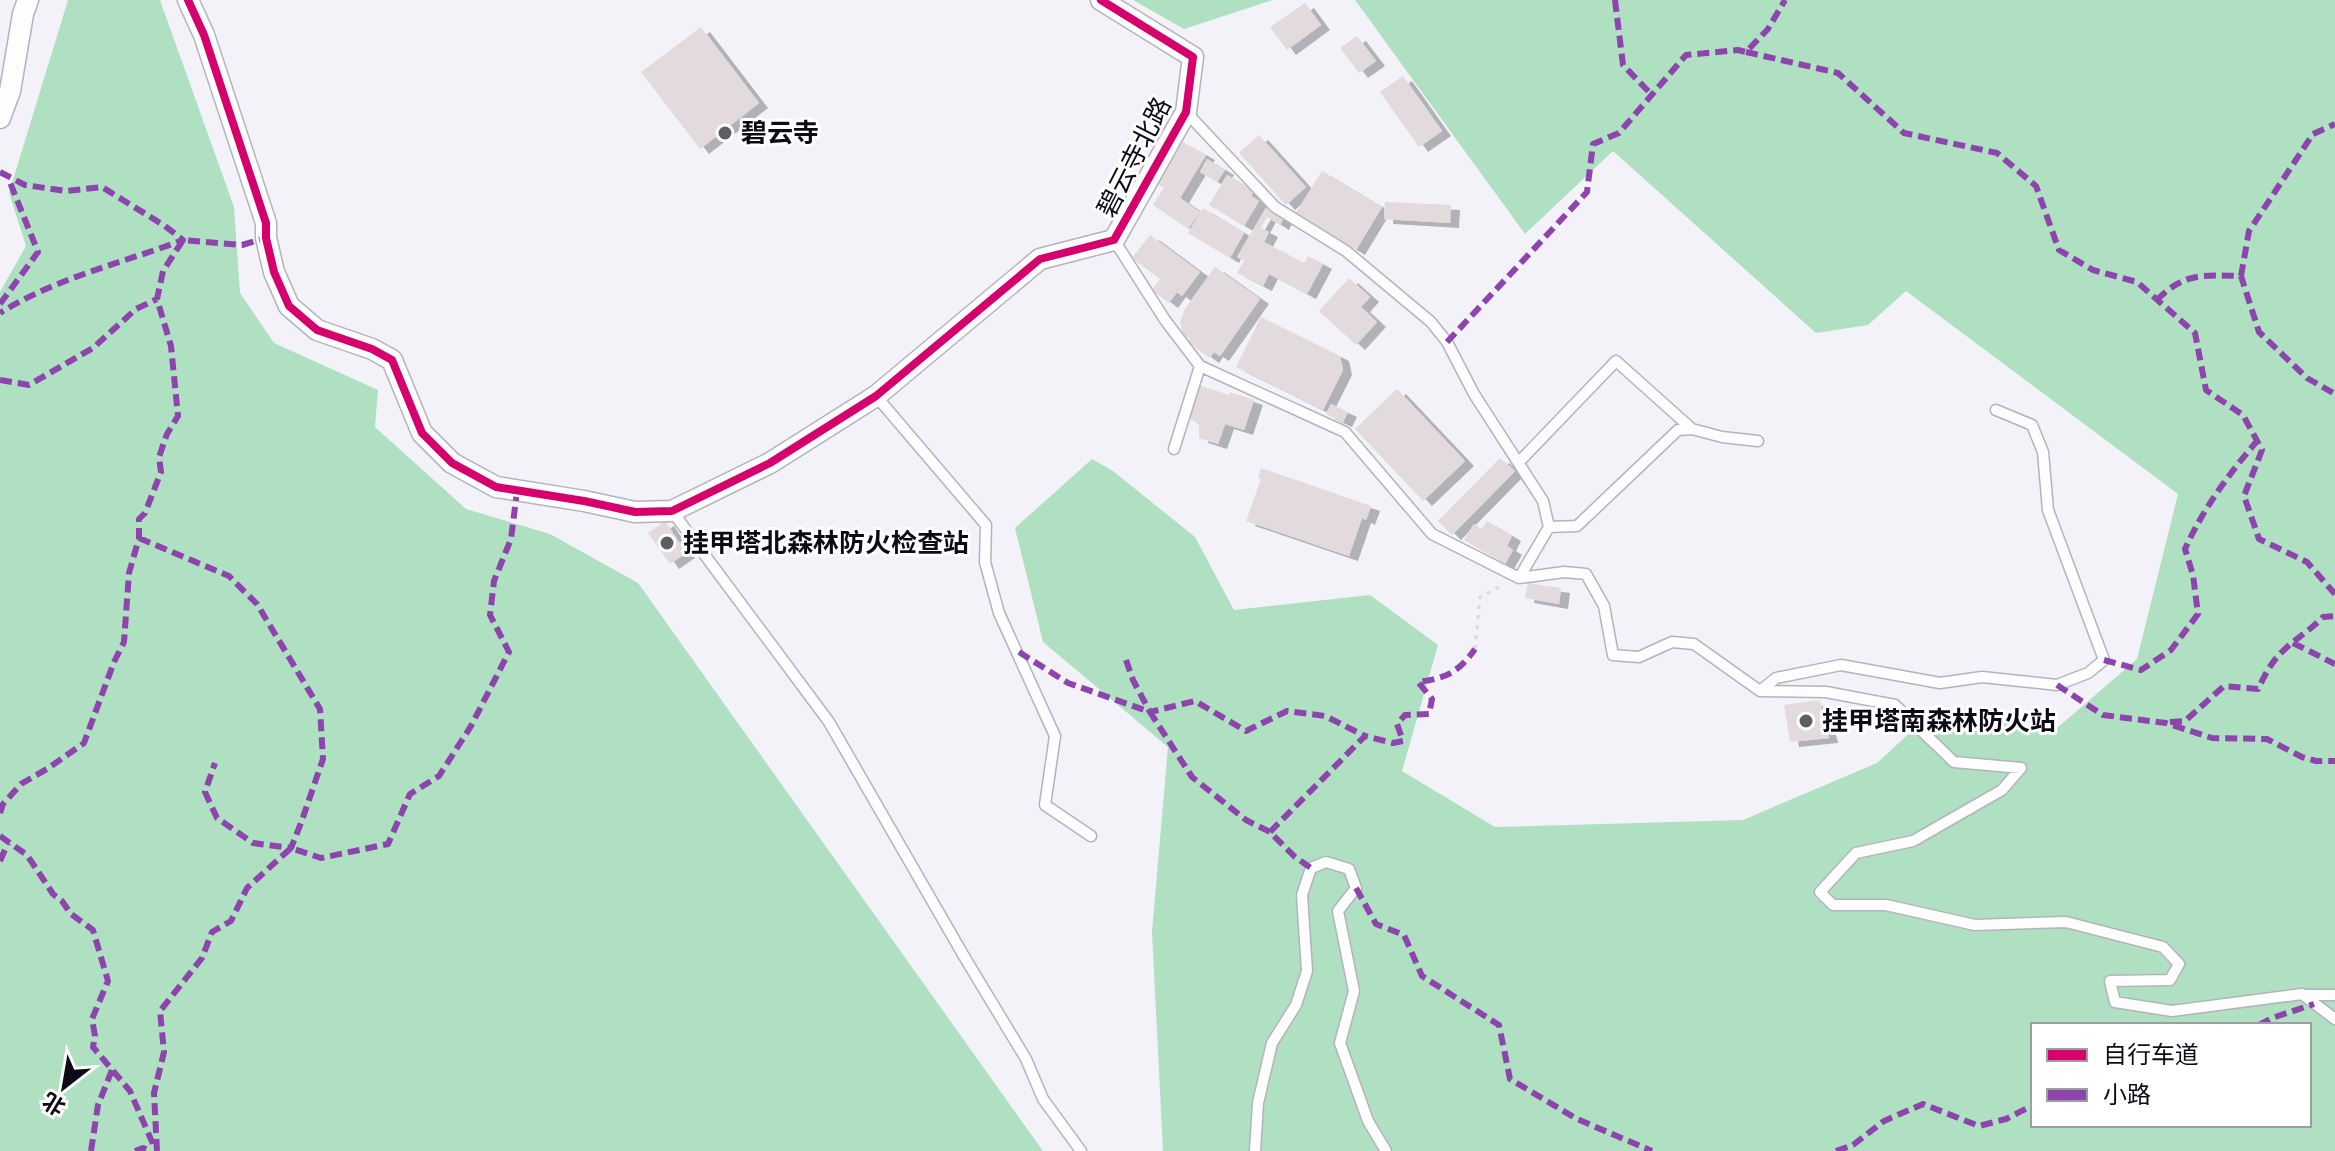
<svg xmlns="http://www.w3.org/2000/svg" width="2335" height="1151" font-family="'Sofia Sans Condensed','Noto Sans SC',sans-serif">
	<defs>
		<filter id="shadow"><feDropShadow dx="9" dy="5" stdDeviation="0" flood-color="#0004"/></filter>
	</defs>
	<rect width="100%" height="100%" fill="#f3f2f9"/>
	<path fill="#afe0c1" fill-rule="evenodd" d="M68,0H160L234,207L240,293L274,343L378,390L375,427L466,509L550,534L638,583L1043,1151H0V292L26,246L9,193Z
		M1133,0H1273L1184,29Z
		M1355,0H2335V1151H1163L1152,932L1168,747L1043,642L1015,528L1092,459L1113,471L1195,537L1234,610L1370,595L1438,645L1402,771L1495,827L1743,820L1877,763L1929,715L2057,728L2137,659L2178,494L1906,291L1868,325L1816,333L1613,151L1525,234ZM2033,1025H2309V1125H2033Z"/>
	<path fill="#e2dadc" filter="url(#shadow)" d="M1305,3L1321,25L1287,50L1270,27Z
		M701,27L759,103L700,149L641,72Z
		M1357,36L1376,61L1359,73L1340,48Z
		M1403,76L1442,131L1419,147L1380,92Z
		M1259,135L1306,187L1286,205L1239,153Z
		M1183,142L1206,155L1180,198L1200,212L1188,229L1153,205L1164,188L1158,184Z
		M1207,159L1225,170L1217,182L1200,172Z
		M1322,171L1382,207L1356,250L1296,213Z
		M1227,175L1254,191L1251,196L1259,201L1244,226L1209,205Z
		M1385,202L1451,205L1450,223L1384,219Z
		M1267,206L1284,217L1280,225L1267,217L1261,228L1269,232L1264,242L1304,263L1308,256L1323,264L1307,294L1269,274L1263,286L1237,273L1244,261L1237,257Z
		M1203,208L1244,233L1230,258L1188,233Z
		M1150,235L1200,272L1182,296L1177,292L1169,303L1152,290L1160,279L1132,258Z
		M1215,267L1260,299L1220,356L1214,352L1210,358L1188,342L1190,339L1183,334L1180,322L1185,309Z
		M1349,278L1370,297L1361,307L1377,322L1356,345L1319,311Z
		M1261,317L1340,356L1343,370L1323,410L1236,367Z
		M1199,385L1229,395L1230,392L1254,400L1244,430L1225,424L1218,444L1199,438V424L1188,418Z
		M1397,389L1465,461L1423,501L1355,429Z
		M1331,404L1348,412L1343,422L1326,414Z
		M1500,458L1515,471L1452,535L1438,521Z
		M1261,468L1371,506L1366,520L1362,518L1349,556L1246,521L1261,479L1258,478Z
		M665,521L686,553L670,564L648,533Z
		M1487,521L1512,536L1507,546L1513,550L1505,564L1464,540L1474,524L1482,529Z
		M1528,583L1561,588L1559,604L1525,598Z
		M1820,700L1829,738L1790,742L1784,705Z"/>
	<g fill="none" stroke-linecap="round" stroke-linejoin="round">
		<g stroke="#b4b3bc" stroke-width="13">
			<path id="lane" d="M1186,112L1275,207L1346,251L1431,322L1447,342L1474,394L1543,501L1549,527
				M1114,240L1165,320L1200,366L1345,432L1432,534L1519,578L1564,572L1586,574L1604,606L1613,655L1639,657L1672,642L1694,644L1760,691L1826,692L1895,705L1954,762L2021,768L2002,790L1913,841L1856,853L1820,892L1833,905H1886L1975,925L2066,922L2163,947L2179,964L2170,980L2110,981L2115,1002L2172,1011L2302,994L2335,1019
				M876,396L986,525L985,562L999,613L1055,736L1045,805L1091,836
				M1174,449L1200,366
				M1519,462L1616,361L1692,429
				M672,511L829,722L965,958L1026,1059L1043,1099L1081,1151
				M1519,578L1549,527L1577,526L1678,430L1692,429L1722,437L1758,441
				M1760,691L1776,678L1841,665L1940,683L1982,677L2057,685L2088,673L2104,660L2048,510L2043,452L2032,425L1996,410
				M2304,995H2335
				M1255,1151L1258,1103L1272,1043L1296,1005L1307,971L1302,895L1311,868L1326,862L1349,869L1356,888L1338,911L1354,991L1340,1043L1368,1121L1386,1151"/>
		</g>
		<g stroke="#b4b3bc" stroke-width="23">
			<path id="street" d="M188,0L204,35L266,223V238L274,272L289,306L317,330L372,349L392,360L422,433L452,463L496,487L584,501L635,512L672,511L770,463L876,396L1040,259L1114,240L1186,112L1193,57L1101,0
				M0,118L10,91L23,14L28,0"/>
		</g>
		<path stroke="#dad9dc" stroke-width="3" stroke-dasharray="4 6" stroke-linecap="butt" d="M1475,649L1480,597L1501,586"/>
		<use href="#lane" stroke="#fdfdfe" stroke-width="10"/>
		<use href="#street" stroke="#fdfdfe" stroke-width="20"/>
		<path stroke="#8e44ad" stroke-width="6" stroke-dasharray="12 6" stroke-linecap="butt" d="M1615,0L1623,65L1652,95
			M1746,52L1838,73L1904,133L1997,153L2036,186L2059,250L2093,270L2137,282L2195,333L2206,390L2243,415L2262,450L2244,496L2259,539L2307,562L2335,594
			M0,172L25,185L66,191L102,187L165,226L183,240C122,263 56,278 0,313
			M2241,276L2249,231L2313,134L2335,124
			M2157,300C2184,272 2205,275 2241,276L2259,332L2307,378L2335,394
			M0,304L38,252L7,175
			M1447,342L1587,192L1593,144L1619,133L1686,55L1738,50L1746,52L1768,29L1785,0
			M0,380L29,385L93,348L136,309L157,299
			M139,538L229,576L257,604L320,709L323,759L301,823L291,848L253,843L217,818L205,792L215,763
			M2293,643L2335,664
			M1019,652L1068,683L1150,712L1192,777L1246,820L1270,832L1295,857L1311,868
			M1126,660L1133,680L1150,712L1195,701L1246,731L1287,711L1325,716L1365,736
			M2104,660L2141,670L2171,650L2198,614L2193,575L2185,549C2203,509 2229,474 2257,441
			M2057,685L2103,715L2166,723L2212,738L2267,739L2302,757L2316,761H2335
			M2170,722L2185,721L2224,686L2258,689C2265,675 2271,662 2283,651C2296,638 2311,630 2323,617L2335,616
			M0,813L3,804L21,784L47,769L84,743L114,662L124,642L129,573L139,538V519L145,513L161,472L159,457L167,434L178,416L171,346L157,299L163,271L183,240L242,245L266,238
			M1270,832L1365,736L1393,743L1403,741L1397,724L1405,715L1429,714L1432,699L1418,682C1446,678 1458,673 1475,649
			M0,836L27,855L53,894L62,901L71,914L93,930L108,981L92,1019L95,1036L93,1047L130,1091L153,1144
			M0,861L8,843
			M1356,888L1376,924L1404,935L1422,976L1499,1025L1510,1079L1577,1119L1652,1151
			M2259,1025L2272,1018L2314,1004
			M91,1151L98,1105L112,1070
			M135,1151L143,1148L150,1151
			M157,1151L154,1093L164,1052L160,1011L202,958L212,932L231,921L247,888L291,848L321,858L388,844L410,794L439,776L471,726L509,652L490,615L494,581L511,539L517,491
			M1836,1151L1853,1145L1884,1121L1923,1104L1979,1126L2006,1119L2033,1105"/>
		<g stroke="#fff" stroke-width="13">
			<path id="cycleway" d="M188,0L204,35L266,223V238L274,272L289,306L317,330L372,349L392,360L422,433L452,463L496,487L584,501L635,512L672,511L770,463L876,396L1040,259L1114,240L1186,112L1193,57L1101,0"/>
		</g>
		<use href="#cycleway" stroke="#d6006c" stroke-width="8"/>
	</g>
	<g fill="#5e5c65" stroke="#fff" stroke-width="3">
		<circle cx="725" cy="133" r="8"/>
		<circle cx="667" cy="543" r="8"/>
		<circle cx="1806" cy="721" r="8"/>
	</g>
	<g text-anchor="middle" stroke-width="6" stroke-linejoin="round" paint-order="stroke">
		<g font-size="26" font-weight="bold" fill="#0d0b16" stroke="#fff" text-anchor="start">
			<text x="741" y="142">碧云寺</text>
			<text x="683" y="552">挂甲塔北森林防火检查站</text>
			<text x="1822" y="730">挂甲塔南森林防火站</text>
		</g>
		<g font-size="26" fill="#0d0b16" stroke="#fff">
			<text transform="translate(1134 157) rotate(-63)" y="9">碧云寺北路</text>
		</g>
	</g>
	<rect x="2031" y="1023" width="280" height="104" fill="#ffffff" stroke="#9e9da2" stroke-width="2"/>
	<rect x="2047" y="1049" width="40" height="12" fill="#d6006c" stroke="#9e9da2" stroke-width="2"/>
	<text x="2103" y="1063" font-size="24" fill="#0d0b16">自行车道</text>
	<rect x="2047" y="1089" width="40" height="12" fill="#8e44ad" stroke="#9e9da2" stroke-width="2"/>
	<text x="2103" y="1103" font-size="24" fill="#0d0b16">小路</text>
	<g transform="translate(64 1087) rotate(211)" stroke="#ffffff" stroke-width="6" paint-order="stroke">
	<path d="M0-6L14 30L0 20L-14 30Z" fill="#0d0b16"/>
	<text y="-12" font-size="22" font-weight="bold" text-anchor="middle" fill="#0d0b16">北</text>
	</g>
</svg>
